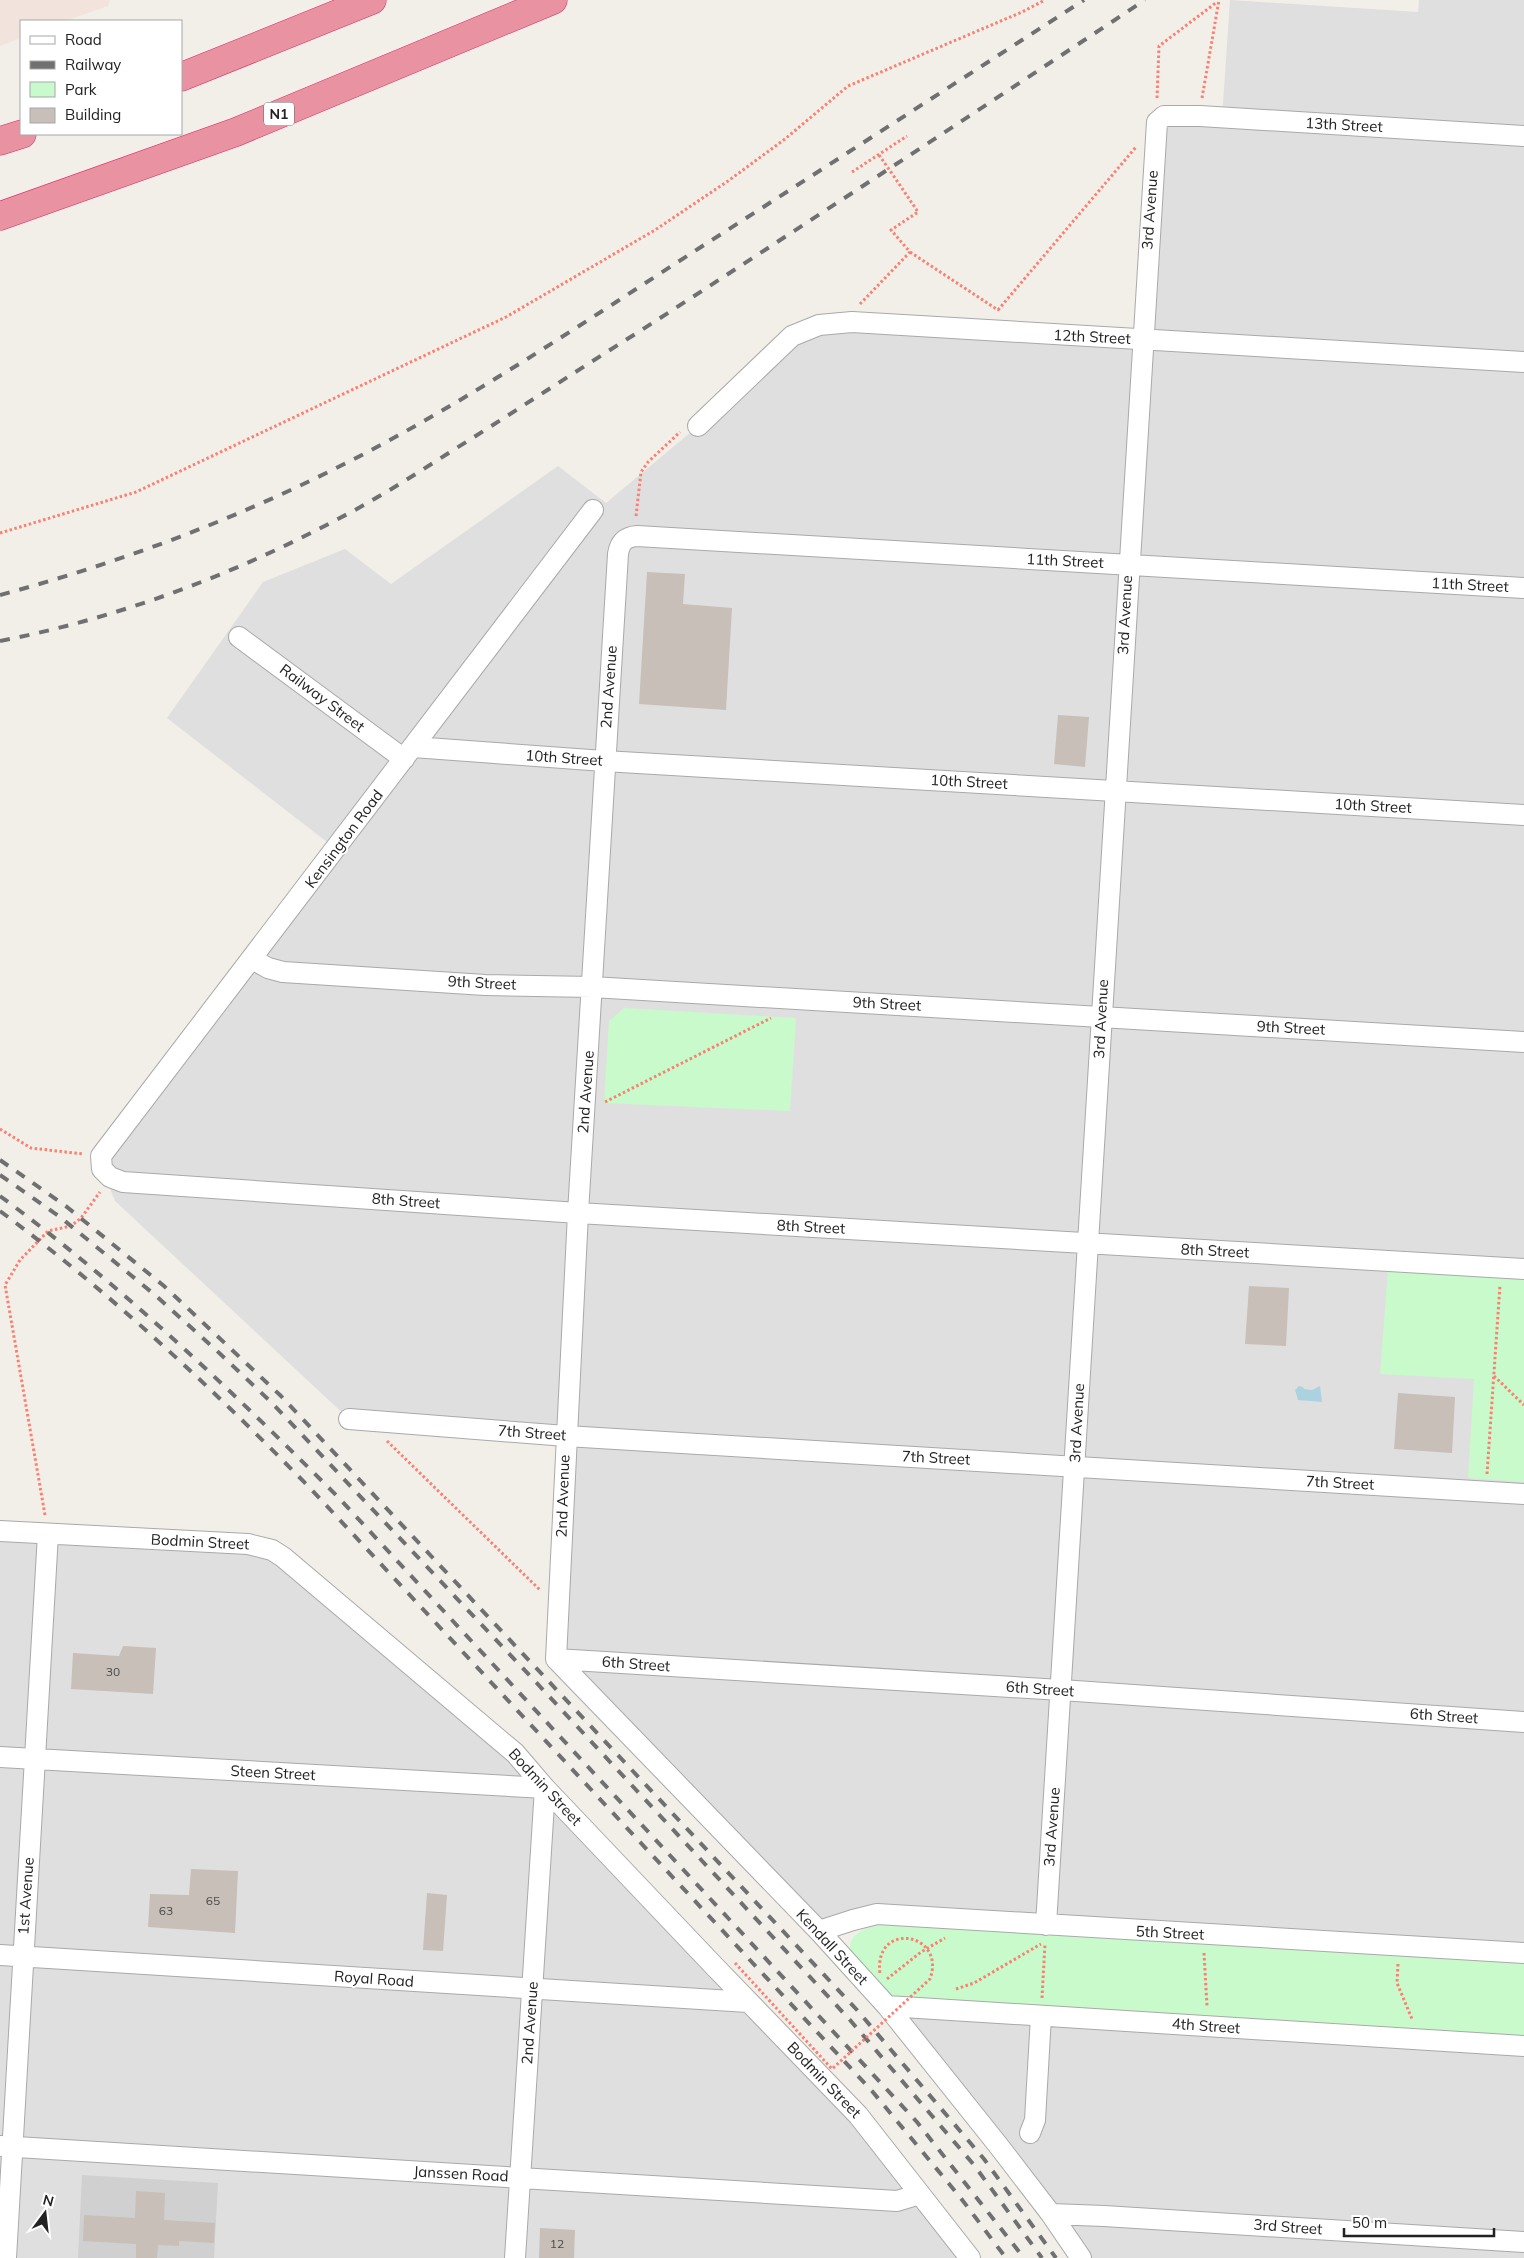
<svg xmlns="http://www.w3.org/2000/svg" width="1524" height="2258" font-family="Mulish,sans-serif">
	<rect width="100%" height="100%" fill="#f2efe9"/>
	<path fill="#e0dfdf" d="M1230,0L1418,12L1419,0H1524V1953L928,1917L819,1931L556,1659L566,1436L349,1419L115,1201L102,1169L336,849L167,718L263,582L345,549L391,584L558,466L606,503L819,325L1142,340L1157,122L1222,118Z
		M0,1531L261,1546L515,1753L748,2002L970,2258H0Z
		M887,2006L1524,2046V2258H1081Z"/>
	<path fill="#d0d0d0" d="M82,2175L218,2183L214,2258H78Z"/>
	<path fill="#f3e3dd" d="M0,0H110L108,6L65,21H21V38L0,46Z"/>
	<path fill="#c8facc" d="M624,1008L796,1018L790,1111L604,1103L609,1021Z
		M1388,1270L1524,1278V1482L1468,1478L1474,1379L1380,1374Z
		M897,1924L1524,1962V2038L891,1997L850,1953C847,1927 877,1925 897,1924Z"/>
	<path fill="#aad3df" d="M1299,1386L1303,1387L1304,1389L1312,1390L1320,1386L1322,1402L1298,1400L1295,1390Z"/>
	<path fill="#c7bfb8" d="M647,572L685,574L683,604L732,608L726,710L639,704Z
		M1058,715L1089,717L1085,767L1054,764Z
		M1249,1286L1289,1288L1286,1346L1245,1344Z
		M1398,1393L1455,1397L1452,1453L1394,1449Z
		M123,1646L156,1648L153,1694L71,1689L73,1653L119,1656Z
		M191,1869L238,1871L235,1933L148,1927L150,1894L189,1895Z
		M427,1893L447,1895L443,1951L423,1950Z
		M136,2191L165,2193L164,2220L215,2223L214,2243L179,2241V2246L158,2245L157,2258H136V2244L83,2241L84,2215L135,2218Z
		M540,2228L575,2230L574,2258H539Z"/>
	<g fill="none" stroke-linecap="round" stroke-linejoin="round">
		<g stroke="#a9a9a9" stroke-width="22">
			<path id="minor" d="M698,426L792,336L819,325L852,322L1524,362
				M593,510L101,1156L102,1169L110,1177L123,1182L578,1213L1524,1269
				M239,637L404,759
				M413,747L604,761L1524,815
				M252,959L268,968L283,972L485,985L592,987L1524,1042
				M349,1419L566,1436L1524,1494
				M0,1531L248,1544L272,1550L283,1557L515,1753L545,1788L716,1968L858,2115L970,2258
				M556,1659L578,1213L618,554C620,542 625,537 637,536L1524,588
				M556,1659L1061,1690L1524,1722
				M556,1659L819,1931L887,2006L998,2145L1051,2214L1081,2258
				M0,1757L545,1788L515,2258
				M1046,1925L1157,122L1164,116H1200L1524,136
				M819,1931L853,1920L877,1914L1524,1953
				M0,1955L748,2002
				M887,2006L1524,2046
				M1030,2133L1035,2120L1041,2016
				M0,2146L897,2201L920,2194
				M1051,2214L1104,2216L1524,2242
				M6,2258L48,1534"/>
		</g>
		<g stroke="#dc2a67" stroke-width="29">
			<path id="highway" d="M181,77L372,0
				M0,141L22,134
				M0,216L236,132L553,0"/>
		</g>
		<path stroke="#fa8072" stroke-width="3" stroke-dasharray="2.5 2.5" stroke-linecap="butt" d="M1157,98L1159,46L1217,2
			M1202,98L1219,0
			M852,172L907,136
			M910,252L998,310
			M860,304L910,252L891,230L918,212L893,175
			M998,310L1136,147
			M636,516L641,472L648,462L680,432
			M0,533L136,492L506,317L655,230L728,181L785,139L848,86L1022,12L1045,0
			M605,1102L771,1018
			M0,1129L31,1148L83,1154
			M1494,1376L1524,1405
			M387,1441L540,1590
			M1487,1474L1500,1285
			M45,1515L5,1285L20,1260L48,1231L71,1226L81,1218L100,1192
			M1204,1953L1207,2006
			M1398,1964L1397,1983L1412,2019
			M887,1979L921,1952L945,1938
			M956,1989L974,1983L1041,1944
			M1042,1998L1045,1944"/>
		<use href="#minor" stroke="#fff" stroke-width="20"/>
		<use href="#highway" stroke="#e892a2" stroke-width="28"/>
		<path stroke="#707070" stroke-width="4" stroke-dasharray="10 10" stroke-linecap="butt" d="M0,595C108,566 215,527 316,478C451,413 575,328 701,247C829,165 957,82 1084,0
			M0,641C118,618 230,576 336,520C377,499 416,474 455,449C517,410 578,370 640,331C809,222 977,111 1145,0
			M0,1160L67,1207L164,1286L281,1396L857,2010L984,2159L1056,2258
			M0,1175L60,1217L155,1295L215,1349L272,1403L533,1679L850,2020L974,2165L1042,2258
			M0,1196C122,1286 231,1390 338,1497L917,2122L1024,2258
			M0,1211C112,1294 213,1389 310,1488L872,2091L960,2197L1006,2258"/>
		<path stroke="#fa8072" stroke-width="3" stroke-dasharray="2.5 2.5" stroke-linecap="butt" d="M879,155L893,175
			M735,1963L832,2069L930,1979C947,1932 873,1920 880,1974"/>
	</g>
	<g text-anchor="middle" stroke-width="4" stroke-linejoin="round" paint-order="stroke">
		<g font-size="12" fill="#4b4948">
			<text x="113" y="1676">30</text>
			<text x="213" y="1905">65</text>
			<text x="166" y="1915">63</text>
			<text x="557" y="2248">12</text>
		</g>
		<rect fill="#fff" stroke="#646464" stroke-width="1" x="264" y="102.5" width="30" height="23" rx="4"/>
		<g font-size="14" font-weight="bold" fill="#222">
			<text x="279" y="119">N1</text>
		</g>
		<g font-size="15" fill="#222" stroke="#fff">
			<text transform="translate(1344 125) rotate(3)" y="5">13th Street</text>
			<text transform="translate(1150 210) rotate(-86)" y="5">3rd Avenue</text>
			<text transform="translate(1092 337) rotate(3)" y="5">12th Street</text>
			<text transform="translate(1065 561) rotate(3)" y="5">11th Street</text>
			<text transform="translate(1470 585) rotate(3)" y="5">11th Street</text>
			<text transform="translate(1125 615) rotate(-87)" y="5">3rd Avenue</text>
			<text transform="translate(609 687) rotate(-86)" y="5">2nd Avenue</text>
			<text transform="translate(322 698) rotate(37)" y="5">Railway Street</text>
			<text transform="translate(564 758) rotate(4)" y="5">10th Street</text>
			<text transform="translate(969 782) rotate(3)" y="5">10th Street</text>
			<text transform="translate(1373 806) rotate(3)" y="5">10th Street</text>
			<text transform="translate(344 839) rotate(-53)" y="5">Kensington Road</text>
			<text transform="translate(482 983) rotate(3)" y="5">9th Street</text>
			<text transform="translate(887 1004) rotate(3)" y="5">9th Street</text>
			<text transform="translate(1101 1019) rotate(-87)" y="5">3rd Avenue</text>
			<text transform="translate(1291 1028) rotate(3)" y="5">9th Street</text>
			<text transform="translate(586 1092) rotate(-86)" y="5">2nd Avenue</text>
			<text transform="translate(406 1201) rotate(4)" y="5">8th Street</text>
			<text transform="translate(811 1227) rotate(3)" y="5">8th Street</text>
			<text transform="translate(1215 1251) rotate(3)" y="5">8th Street</text>
			<text transform="translate(1077 1423) rotate(-87)" y="5">3rd Avenue</text>
			<text transform="translate(532 1433) rotate(4)" y="5">7th Street</text>
			<text transform="translate(936 1458) rotate(3)" y="5">7th Street</text>
			<text transform="translate(1340 1483) rotate(3)" y="5">7th Street</text>
			<text transform="translate(563 1496) rotate(-88)" y="5">2nd Avenue</text>
			<text transform="translate(200 1542) rotate(3)" y="5">Bodmin Street</text>
			<text transform="translate(636 1664) rotate(4)" y="5">6th Street</text>
			<text transform="translate(1040 1689) rotate(4)" y="5">6th Street</text>
			<text transform="translate(1444 1716) rotate(4)" y="5">6th Street</text>
			<text transform="translate(273 1773) rotate(3)" y="5">Steen Street</text>
			<text transform="translate(545 1787) rotate(47)" y="5">Bodmin Street</text>
			<text transform="translate(1052 1827) rotate(-86)" y="5">3rd Avenue</text>
			<text transform="translate(26 1896) rotate(-86)" y="5">1st Avenue</text>
			<text transform="translate(1170 1933) rotate(3)" y="5">5th Street</text>
			<text transform="translate(832 1947) rotate(47)" y="5">Kendall Street</text>
			<text transform="translate(374 1979) rotate(4)" y="5">Royal Road</text>
			<text transform="translate(530 2023) rotate(-86)" y="5">2nd Avenue</text>
			<text transform="translate(1206 2026) rotate(4)" y="5">4th Street</text>
			<text transform="translate(824 2080) rotate(46)" y="5">Bodmin Street</text>
			<text transform="translate(461 2174) rotate(3)" y="5">Janssen Road</text>
			<text transform="translate(1288 2227) rotate(4)" y="5">3rd Street</text>
		</g>
	</g>
	<rect x="20" y="20" width="162" height="115" fill="#ffffff" stroke="#a7a7a7"/>
	<rect x="30" y="36" width="25" height="8" fill="#ffffff" stroke="#a7a7a7"/>
	<text x="65" y="45" font-size="15" fill="#222222">Road</text>
	<rect x="30" y="61" width="25" height="8" fill="#707070" stroke="#a7a7a7"/>
	<text x="65" y="70" font-size="15" fill="#222222">Railway</text>
	<rect x="30" y="82" width="25" height="15" fill="#c8facc" stroke="#a7a7a7"/>
	<text x="65" y="95" font-size="15" fill="#222222">Park</text>
	<rect x="30" y="108" width="25" height="15" fill="#c7bfb8" stroke="#a7a7a7"/>
	<text x="65" y="120" font-size="15" fill="#222222">Building</text>
	<g transform="translate(45 2213) rotate(15)" stroke="#ffffff" stroke-width="4" paint-order="stroke">
	<path d="M0-4L9 19L0 12L-9 19Z" fill="#222222"/>
	<text y="-8" font-size="14" font-weight="bold" text-anchor="middle" fill="#222222">N</text>
	</g>
	<path d="M1344 2228v8h150v-8" fill="none" stroke="#222222" stroke-width="2.5"/>
	<text x="1352" y="2228" font-size="15" fill="#222222" stroke="#ffffff" stroke-width="4" paint-order="stroke">50 m</text>
</svg>
